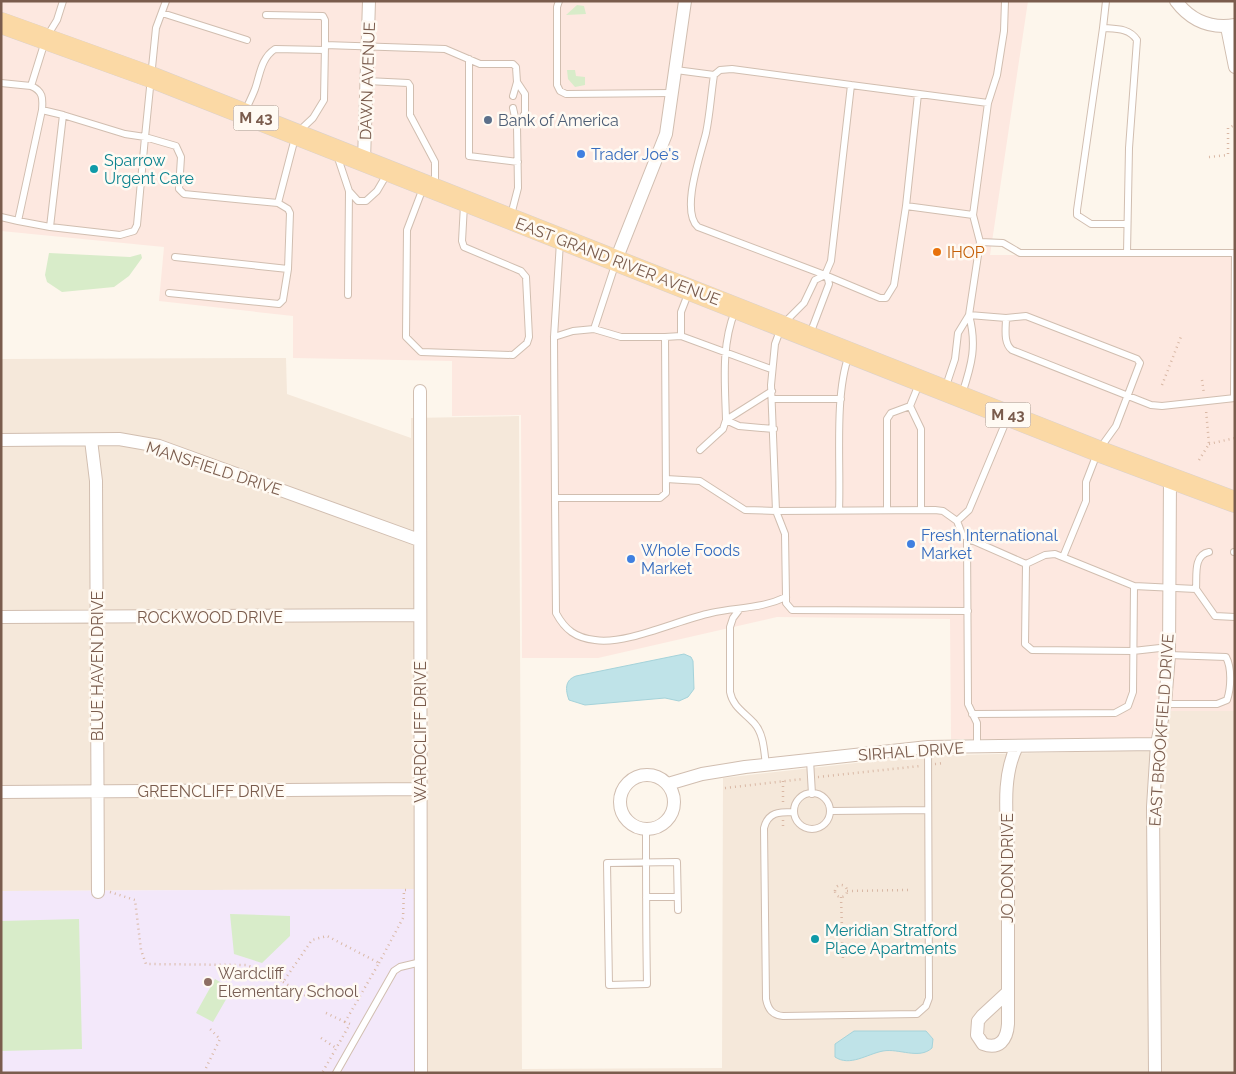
<svg xmlns="http://www.w3.org/2000/svg" width="1236" height="1074" font-family="Raleway,sans-serif">
	<rect width="100%" height="100%" fill="#fdf6ec"/>
	<path fill="#f5e8da" d="M286,358L287,394L411,438V418L519,416L522,1069L722,1068L723,778L918,756L1149,750L1156,711H1235V1073H414L413,889L1,891V359Z"/>
	<path fill="#fde8e0" d="M1,1H1028L990,255L1235,256V711H1156L1151,739H951L950,619L777,617L598,658H522L521,415L452,416V361L293,358V316L159,301L164,247L1,231Z"/>
	<path fill="#f3e8fa" d="M414,889V1073H1V891Z"/>
	<path fill="#d8ecc9" d="M577,5L584,6L586,14L566,15Z
		M567,70H575L576,76L585,77V85L575,87L568,79Z
		M49,253L130,257L141,254L142,258L129,276L114,287L62,292L47,282L45,275Z
		M230,914L290,916V936L262,963L234,954Z
		M79,919L82,1049L1,1051V921Z
		M215,979L232,989L213,1022L196,1013Z"/>
	<path fill="#bfe3e8" stroke="#a5d3da" d="M684,654L691,657L693,661L694,689L688,697L679,701L665,698L585,705L569,700C565,689 565,680 576,676Z
		M854,1031H926L933,1039L932,1048C919,1060 899,1048 883,1051C867,1054 850,1067 835,1057V1044Z"/>
	<g fill="none" stroke-linecap="round" stroke-linejoin="round">
		<g stroke="#d1beb0" stroke-width="8">
			<path id="lane" d="M63,1L57,20L46,38L31,86C43,91 43,98 42,110L63,115
				M166,1L156,28L145,137L176,146L181,157L179,189L184,194L278,203L296,134L313,118L324,100L325,45L445,49L480,64H513L516,67L517,82L525,94V113L517,126L518,188L511,215
				M559,1L557,7V85L560,91L566,94L672,93
				M1106,1L1103,28C1116,29 1129,28 1137,40L1129,148L1127,253
				M162,13L247,40
				M266,15L323,16L325,20V45
				M1103,28L1077,210V215L1091,224H1127
				M469,59V156L518,162
				M676,70L714,75L720,70L732,69L851,85L831,261L825,275
				M714,75C711,94 710,114 706,133C701,154 680,211 698,227L825,275L880,298H886L894,285L906,206L973,215
				M367,81L408,83L410,86V115L435,162V185
				M1,83L31,86
				M851,85L988,103
				M513,96L517,82
				M513,108L517,126
				M245,112C248,104 252,97 255,89C260,75 261,58 275,49L325,50
				M63,115L125,134L145,137L137,225L134,231L120,235L50,227Z
				M337,155L349,191L348,295
				M423,188L407,230L406,337L421,352L513,355L527,343L529,337L526,277L521,271L464,247L462,241L464,205
				M349,191L358,201H366L377,191L387,174
				M906,206L918,94
				M1,217L18,221L42,110
				M18,221L50,227
				M560,242L554,337L555,498H660L666,493L665,337H621L594,329L615,265
				M980,242L1003,243L1020,253H1234
				M175,257L288,269L290,213L288,209L278,203
				M169,293L279,304L283,300L288,269
				M735,311C721,346 725,382 726,420L739,426L774,429
				M969,315L1006,318L1026,316L1137,359L1140,363L1116,426L1098,451L1086,482V501L1063,557
				M1006,318C1006,328 1003,343 1012,350L1151,405L1162,406L1235,398
				M681,336V312L688,294
				M554,337L573,331L594,329
				M665,337L681,336L771,369
				M946,386L955,359L958,333L969,315L980,242L973,215L988,103L997,75L1004,31L1005,1
				M962,394C972,364 977,345 969,315
				M1234,398L1235,253
				M772,399H841
				M910,406L921,429V510
				M700,450L723,429L726,420L772,391
				M666,479L700,481L745,510L776,511L771,385L775,344L782,325L804,303L815,280L825,275L828,279L829,284L810,334
				M555,498L556,613C565,630 576,638 595,640C626,645 678,620 711,613C737,607 761,609 786,597
				M839,510C841,466 834,395 849,355
				M887,510V419L891,413L910,406L919,384
				M957,521L962,534L967,538L1026,564L1045,555L1055,554L1134,586L1196,589L1215,616L1235,617
				M967,538L968,704L977,723V746
				M1234,552H1235
				M1026,564L1025,644L1032,650L1133,651L1169,647
				M1196,589C1197,576 1193,555 1209,552
				M739,610L733,618L730,627V692C733,707 744,712 754,723C764,734 764,751 766,765
				M968,611L792,610L786,603V597L785,534L776,511L935,510L943,511L957,521L969,510L1007,419
				M1165,704H1217L1227,700C1231,688 1232,668 1226,657L1169,655
				M972,714L1115,713L1128,706L1133,692L1134,586
				M810,760L812,794
				M794 811a18 18 0 1 1 36 0a18 18 0 1 1-36 0Z
				M831,811L928,810
				M793,812C779,812 768,812 764,828L766,999C768,1009 772,1015 783,1016L917,1014L926,1006L929,998L928,747
				M646,828C646,880 646,932 647,984L609,985L607,863L677,862L678,910
				M646,897H677
				M336,1073L394,971L400,967L421,962"/>
		</g>
		<g stroke="#d1beb0" stroke-width="14">
			<path id="street" d="M1176,1C1191,21 1210,29 1235,25
				M1227,27L1235,67
				M364,160L369,1
				M616,260L666,134L685,1
				M420,391L421,1073
				M1,440L119,439L159,446L419,540
				M91,440L96,481L98,892
				M1,617L420,615
				M620 802a27 27 0 1 1 54 0a27 27 0 1 1-54 0Z
				M668,784L702,774L745,767L928,747L1157,744
				M1,792L420,789
				M1008,992L982,1016L978,1021L977,1035L983,1044C999,1050 1007,1040 1008,1024C1008,969 1008,914 1008,859C1008,822 1000,780 1017,746
				M1155,1073L1153,807L1157,744L1165,704L1169,655L1170,478"/>
		</g>
		<g stroke="#dad1cd" stroke-width="22">
			<path id="primary" d="M1,23L151,77L1098,451L1235,502"/>
		</g>
		<path stroke="#d9b8a5" stroke-width="2.5" stroke-dasharray="1 4" stroke-linecap="butt" d="M1209,157L1228,155V128L1235,125
			M1202,380L1204,394
			M1162,385L1182,334
			M1209,444L1235,438
			M1199,460L1209,444L1206,410
			M935,764L944,763
			M818,777L920,766
			M783,781V805
			M725,788L803,779
			M783,820V830
			M835 891a6 6 0 1 1 12 0a6 6 0 1 1-12 0Z
			M847,891L909,890
			M110,892L135,900L141,950L146,964L246,965L271,974L283,982L312,940L327,936L379,963L345,1022L350,1024L322,1073
			M841,897L843,961
			M379,963L403,918L404,890H410
			M283,982L308,997
			M326,1013L345,1022
			M321,1038L336,1048
			M206,1068L220,1039L209,1028"/>
		<use href="#lane" stroke="#fff" stroke-width="6"/>
		<use href="#street" stroke="#fff" stroke-width="12"/>
		<use href="#primary" stroke="#fbd9a5" stroke-width="21"/>
	</g>
	<circle fill="#5c6f8a" stroke="#fffaf3" stroke-width="2" cx="488" cy="120" r="5"/>
	<g fill="#3f7fe0" stroke="#fffaf3" stroke-width="2">
		<circle cx="581" cy="154" r="5"/>
		<circle cx="911" cy="544" r="5"/>
		<circle cx="631" cy="559" r="5"/>
	</g>
	<g fill="#0f9aa8" stroke="#fffaf3" stroke-width="2">
		<circle cx="94" cy="169" r="5"/>
		<circle cx="815" cy="939" r="5"/>
	</g>
	<circle fill="#e8710a" stroke="#fffaf3" stroke-width="2" cx="937" cy="252" r="5"/>
	<circle fill="#8d6e63" stroke="#fffaf3" stroke-width="2" cx="208" cy="982" r="5"/>
	<g text-anchor="middle" stroke-width="5" stroke-linejoin="round" paint-order="stroke">
		<g fill="#fffaf3" stroke="#a28b7f" stroke-width="1">
			<rect x="233.5" y="105.5" width="45" height="25" rx="4"/>
			<rect x="985.5" y="402.5" width="45" height="25" rx="4"/>
		</g>
		<g font-size="15" font-weight="bold" fill="#7a5c4d">
			<text x="256" y="123">M 43</text>
			<text x="1008" y="420">M 43</text>
		</g>
		<g font-size="16" fill="#7a5c4d" stroke="#fffaf3">
			<text transform="translate(367 81) rotate(-88)" y="6">DAWN AVENUE</text>
			<text transform="translate(618 261) rotate(21)" y="6">EAST GRAND RIVER AVENUE</text>
			<text transform="translate(214 468) rotate(18)" y="6">MANSFIELD DRIVE</text>
			<text x="210" y="623">ROCKWOOD DRIVE</text>
			<text transform="translate(97 666) rotate(-90)" y="6">BLUE HAVEN DRIVE</text>
			<text transform="translate(1161 730) rotate(-86)" y="6">EAST BROOKFIELD DRIVE</text>
			<text transform="translate(420 732) rotate(-90)" y="6">WARDCLIFF DRIVE</text>
			<text transform="translate(911 751) rotate(-4)" y="6">SIRHAL DRIVE</text>
			<text x="211" y="797">GREENCLIFF DRIVE</text>
			<text transform="translate(1007 868) rotate(-90)" y="6">JO DON DRIVE</text>
		</g>
		<g font-size="16" fill="#4e5e75" stroke="#fffaf3" text-anchor="start">
			<text x="498" y="126">Bank of America</text>
		</g>
		<g font-size="16" fill="#366cbe" stroke="#fffaf3" text-anchor="start">
			<text x="591" y="160">Trader Joe's</text>
			<text x="921" y="541">Fresh International<tspan x="921" dy="18">Market</tspan></text>
			<text x="641" y="556">Whole Foods<tspan x="641" dy="18">Market</tspan></text>
		</g>
		<g font-size="16" fill="#0d838f" stroke="#fffaf3" text-anchor="start">
			<text x="104" y="166">Sparrow<tspan x="104" dy="18">Urgent Care</tspan></text>
			<text x="825" y="936">Meridian Stratford<tspan x="825" dy="18">Place Apartments</tspan></text>
		</g>
		<g font-size="16" fill="#c56008" stroke="#fffaf3" text-anchor="start">
			<text x="947" y="258">IHOP</text>
		</g>
		<g font-size="16" fill="#785e54" stroke="#fffaf3" text-anchor="start">
			<text x="218" y="979">Wardcliff<tspan x="218" dy="18">Elementary School</tspan></text>
		</g>
	</g>
	<rect width="1236" height="1074" fill="none" stroke="#7a5c4d" stroke-width="5"/>
</svg>
